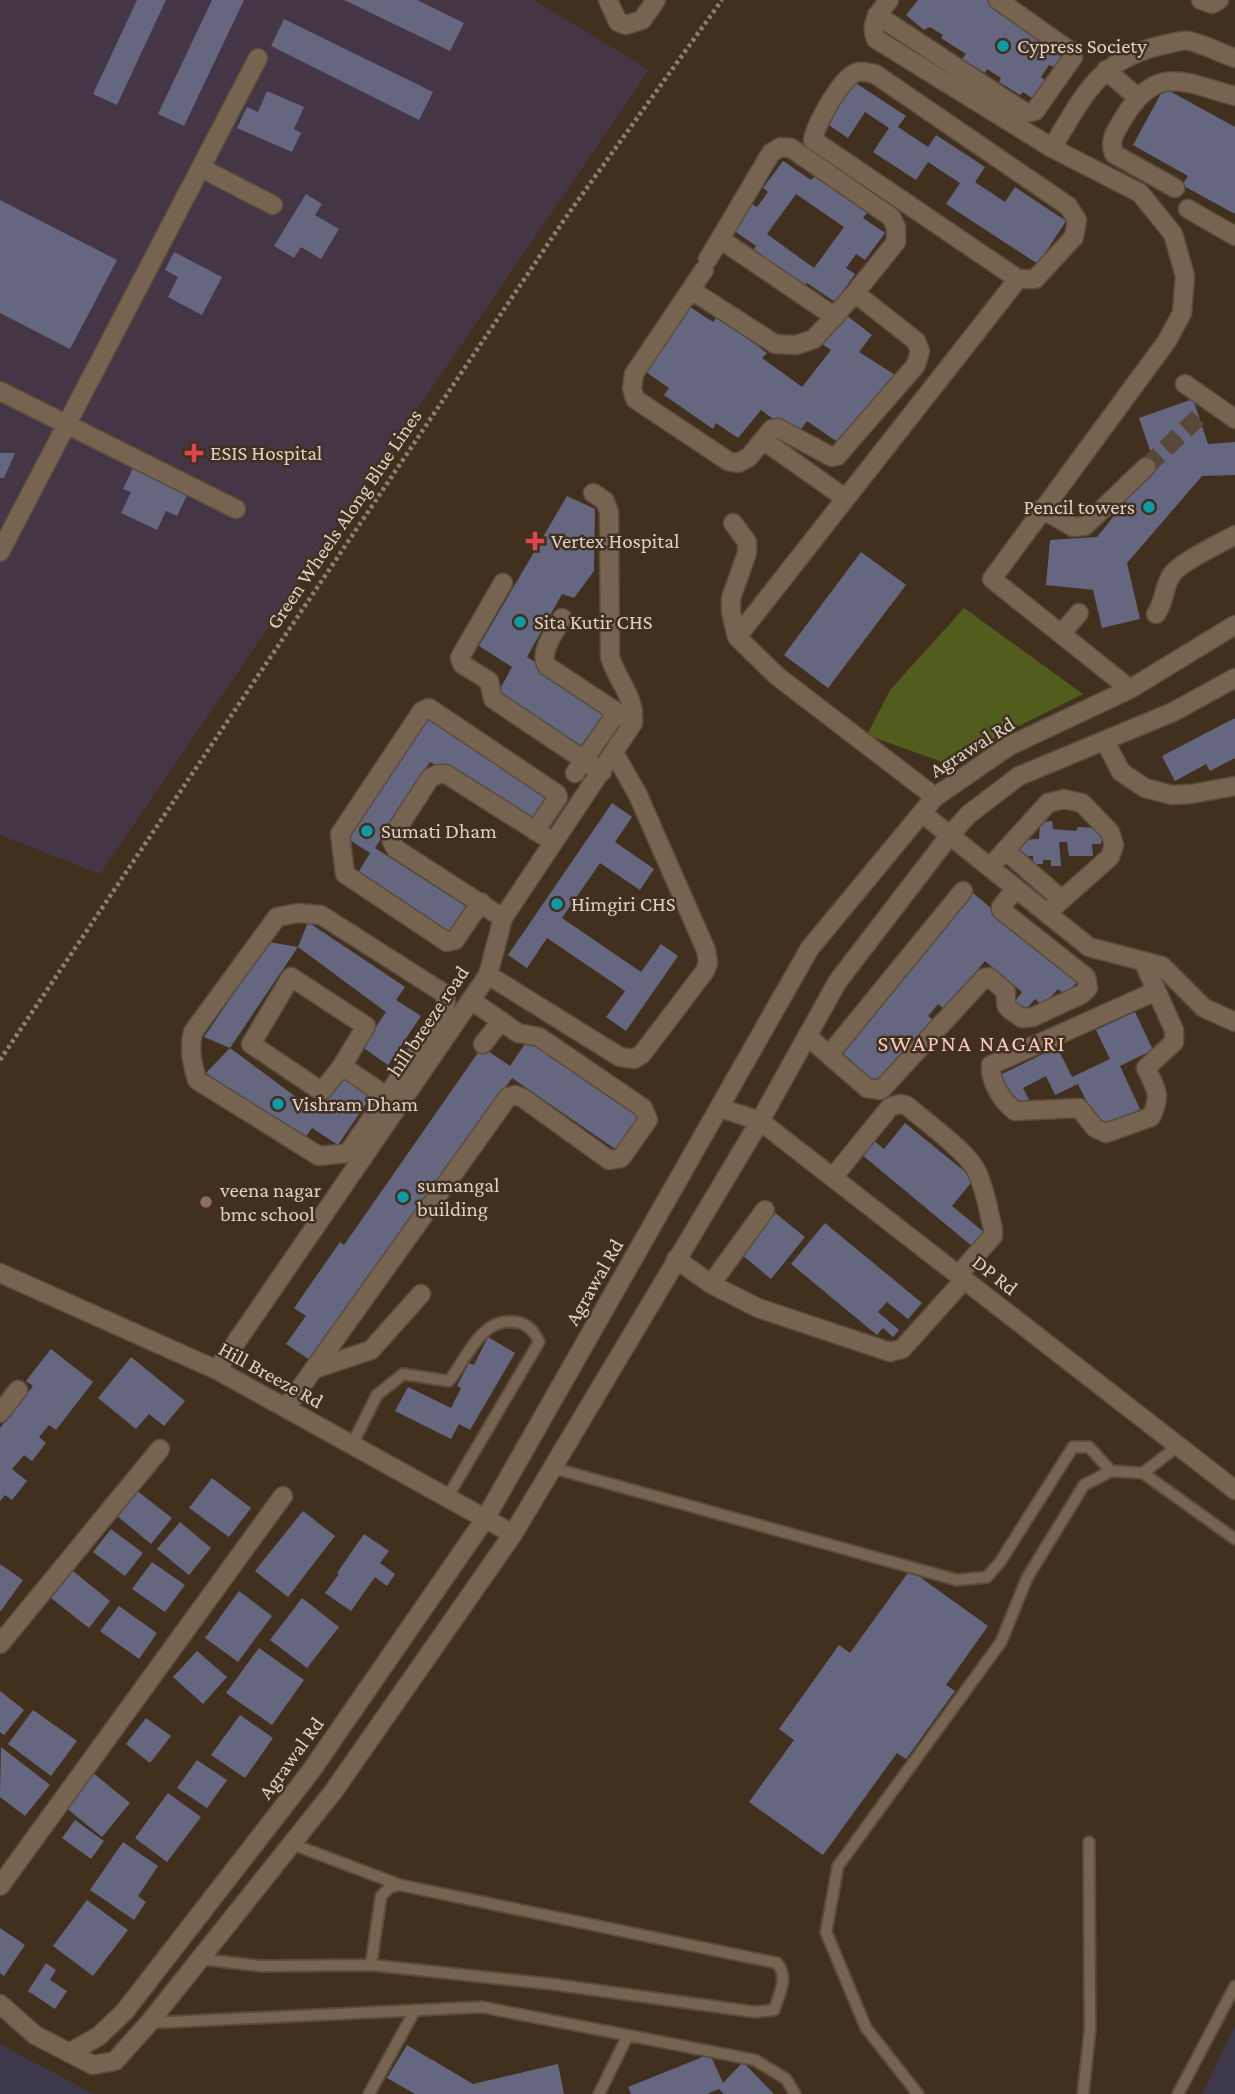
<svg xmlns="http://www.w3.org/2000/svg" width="1235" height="2094" font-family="'Crimson Pro',serif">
	<rect width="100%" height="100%" fill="#41301e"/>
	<path fill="#3d394a" d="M1235,2025V2094H1202Z
		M0,2044L94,2094H0Z"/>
	<path fill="#443644" d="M0,0H534L649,70L100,874L0,835Z"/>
	<path fill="#525c1c" d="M964,608L1083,694L945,763L867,735L890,690Z"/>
	<path fill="#656780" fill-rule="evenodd" d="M137,0H166L117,105L93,94Z
		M212,0H244L184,126L158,114Z
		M344,0H417L464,23L450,51Z
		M918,0H990L1064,55L1055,68L1049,65L1041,77L1045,80L1034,99L1023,92L1020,95L999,82L1001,78L987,69L985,73L962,59L966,54L941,38L943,35L930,27L924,30L906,15Z
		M284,19L433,92L419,120L271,46Z
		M851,80L906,116L898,127L928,147L936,135L985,167L975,182L1005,202L1015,187L1066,221L1038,264L946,204L960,183L928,162L916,180L873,152L889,128L865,112L848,138L823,121Z
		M1164,88L1235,127V214L1182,185L1188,176L1133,145Z
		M267,91L304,107L294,129L301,133L292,152L237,128L247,107L258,112Z
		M783,161L811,180L815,176L867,213L863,218L885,233L865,260L856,254L846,268L855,274L835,302L807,283L803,289L752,252L756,246L733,230L752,204L757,207L768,192L763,188ZM796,194L844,227L814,268L767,234Z
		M306,194L322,204L315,215L339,229L321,259L301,247L294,258L274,246Z
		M0,200L117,260L70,349L0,313Z
		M174,252L222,277L202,315L168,297L178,277L165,270Z
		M690,307L713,322L719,314L742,328L739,332L767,353L762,358L802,387L831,350L822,344L846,315L872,335L859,352L897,376L842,445L807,421L796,436L761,410L738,438L716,423L713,429L664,395L669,388L643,370Z
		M1193,399L1208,444L1235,442V475L1202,476L1127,563L1140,619L1102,628L1093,590L1046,585L1050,540L1097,537L1155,465L1139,418Z
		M0,453H15L4,478H0Z
		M133,468L188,493L177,516L166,511L157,530L121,513L131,492L123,489Z
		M567,496L595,509L594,571L574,598L562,594L527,657L608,709L576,752L496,696L512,667L479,646Z
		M861,552L906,585L828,688L784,655Z
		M423,715L552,798L535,826L430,762L375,848L470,909L452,937L356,876L370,853L345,837Z
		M1235,718V758L1210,771L1206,764L1175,781L1162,756Z
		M612,803L632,817L615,842L654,869L640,890L600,863L562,918L641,972L661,944L678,956L626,1031L606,1017L625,991L547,938L527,968L508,955Z
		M1052,821L1053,829L1076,831L1078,827L1097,828V833L1102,834L1101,844H1092L1093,856H1069L1067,842H1059L1061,866H1051V860H1043V864H1033V856H1019V840L1039,839L1040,822Z
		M973,893L1078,981L1065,995L1058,989L1043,1006L1035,999L1023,1013L1013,1004L1022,992L985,961L975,973L980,977L956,995L944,1009L938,1004L928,1016L937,1023L877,1087L836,1053Z
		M308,922L405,987L396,1000L421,1016L388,1065L362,1047L386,1012L298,947Z
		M269,942L298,947L230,1048L204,1037Z
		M1135,1012L1153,1050L1120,1066L1140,1109L1100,1129L1078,1084L1055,1095L1046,1076L1023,1088L1032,1106L1022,1110L1018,1101L1011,1104L998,1076L1057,1047L1072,1077L1110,1059L1096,1030Z
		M529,1038L642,1117L618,1151L512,1078L313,1362L286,1344L306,1316L294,1308L340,1242L344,1245L482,1047L510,1066Z
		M230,1048L316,1112L342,1075L372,1095L338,1145L312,1128L304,1139L206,1073Z
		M905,1123L974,1179L952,1206L985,1233L973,1247L861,1154L873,1140L884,1149Z
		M774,1212L805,1237L771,1279L740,1253Z
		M825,1223L922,1303L908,1319L887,1302L878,1312L899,1330L893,1337L883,1328L877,1335L791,1264Z
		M488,1337L515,1353L470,1430L459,1424L451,1439L395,1411L408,1387L451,1408L461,1388L457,1386L469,1363L474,1365Z
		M51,1349L93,1382L56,1430L49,1425L39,1437L46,1443L32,1461L24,1455L12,1469L27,1481L12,1500L5,1495L0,1501V1428L33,1386L26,1381Z
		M131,1357L185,1401L164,1426L149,1414L136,1429L98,1398Z
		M212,1478L251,1508L229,1537L189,1508Z
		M136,1490L172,1518L151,1544L116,1515Z
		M303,1511L335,1536L288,1597L255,1571Z
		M180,1522L211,1548L189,1575L157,1549Z
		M111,1529L143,1553L125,1576L93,1552Z
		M364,1534L389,1551L380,1563L395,1574L387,1586L375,1577L351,1611L325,1593L339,1574L337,1573Z
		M152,1562L185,1585L165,1612L132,1589Z
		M0,1564L23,1580L0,1612Z
		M910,1570L988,1626L946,1685L955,1691L906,1759L897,1753L823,1855L749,1802L794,1740L779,1729L839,1645L850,1653Z
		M73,1571L110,1601L89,1628L51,1598Z
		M239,1591L272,1616L238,1662L205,1638Z
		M302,1598L339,1627L307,1668L270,1640Z
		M119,1606L157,1633L139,1659L100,1631Z
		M259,1648L304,1680L272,1725L226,1693Z
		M197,1651L227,1677L203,1704L173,1677Z
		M0,1691L24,1710L4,1735L0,1732Z
		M33,1710L77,1741L51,1776L8,1744Z
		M240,1715L273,1738L245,1778L211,1755Z
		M146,1718L171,1736L150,1763L126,1744Z
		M1,1747L50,1785L25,1816L0,1797Z
		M197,1760L227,1780L207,1808L177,1788Z
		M93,1773L130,1803L102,1837L65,1807Z
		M168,1793L201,1817L167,1862L135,1838Z
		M75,1820L104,1841L91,1859L62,1838Z
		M123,1842L158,1866L138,1896L146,1902L134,1920L90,1890Z
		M87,1900L128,1930L93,1976L53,1946Z
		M0,1928L25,1945L4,1976L0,1973Z
		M46,1963L56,1970L50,1980L67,1991L55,2009L28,1991Z
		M407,2045L473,2084L558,2064L564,2094H415L387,2078Z
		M710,2054L723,2083L743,2062L774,2094H724L719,2089L707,2094H631L628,2087Z"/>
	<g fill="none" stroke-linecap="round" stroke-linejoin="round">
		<path stroke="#584837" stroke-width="18" stroke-dasharray="18 9" stroke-linecap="butt" d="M1146,467L1203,413"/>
		<g stroke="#5a4c3c" stroke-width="14">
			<path id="service" d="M352,1445L377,1395L403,1374L449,1381C467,1358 481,1317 515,1322C527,1323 535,1332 539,1342L447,1498
				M553,1468L957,1580L987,1577L1000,1562L1073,1447H1089L1111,1471
				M1143,1473L1235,1539
				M292,1844L400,1885
				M200,1959L261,1966L371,1965L551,1984L755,2012L774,2010C779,1995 789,1977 777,1963L400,1885L390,1887L381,1896L371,1965
				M149,2023L482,2007L755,2060L786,2079L795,2094
				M369,2094L415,2010
				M599,2094L628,2035
				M918,2094L866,2028L826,1932L838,1866L1001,1642L1027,1578L1084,1485L1111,1471L1143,1473L1178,1446
				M1083,2094L1090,2030L1089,1842
				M1178,2094L1235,1986"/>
		</g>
		<g stroke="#5a4c3c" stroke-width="21">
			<path id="minor" d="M608,0L618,22L626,25L642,20L656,0
				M889,0C879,13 869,23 876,39L1052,148L1140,193L1173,234L1185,276L1182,313L1167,341L992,579L1130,689
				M1201,0L1212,4L1219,0
				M877,15L1026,113L1035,111L1073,57V53L998,0
				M1106,70L1138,98
				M1052,148C1083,97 1098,59 1163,45C1171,44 1181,39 1189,41C1204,44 1220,53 1235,58
				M201,168L273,205
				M1175,188L1114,154C1109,140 1115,132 1123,119C1156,63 1183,82 1235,96
				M1188,209L1235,236
				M720,239L835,317
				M708,259L771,153L781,147L791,148L891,217L896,227V242L855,293L916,341L920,351L916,365L837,456L832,457L778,428L772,429L763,440
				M704,270L634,374L632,388L635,399L728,461L738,463L749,457L763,440L845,498
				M691,290L775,344L796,345L814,339L855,293
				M1185,384L1235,419
				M0,391L236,509
				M1042,509L1073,527L1085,526L1146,467
				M733,523L747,542V553L731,598V612L737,637
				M0,552L258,58
				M503,583L463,652L460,658L462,664L489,681L493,699L602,772
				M1156,614C1166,600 1163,585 1173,573C1181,562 1221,543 1235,535
				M562,618C556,631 538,652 547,666L633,723
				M1061,634L1079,613
				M1105,741L1121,772L1145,788L1172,795L1191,794L1235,786
				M575,773L617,712
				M935,797L777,676L737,637L1018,279L813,140C816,124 842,75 858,72C863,71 870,73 875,74L1068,206L1077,220L1074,237L1035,279H1018
				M922,813L1089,947L1162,966L1204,1008L1235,1022
				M1005,850L1062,900
				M990,867L1048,803L1064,799L1082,803L1110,832L1114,845L1110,857L1047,913
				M481,902L455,940L447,942L345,874L340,834L422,711L429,708L557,794L558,797L535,831
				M298,913L321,915L445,994L446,1003L441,1017L348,1153L319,1156L197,1080C192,1063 189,1049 193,1032L277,917Z
				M503,918L396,849L392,842L393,835L430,778L438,774H446L544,836
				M1143,961L1174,1030V1042L1146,1068C1156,1089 1162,1094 1151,1117L1106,1133L1095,1128L1079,1108L1015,1111C1002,1101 990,1082 991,1065L1156,991
				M488,975L620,1057L634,1059L642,1054L705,971L708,963L706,950L637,793L614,753
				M807,1036L867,1088L881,1090L984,978L989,977L1006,992C1005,1011 1007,1007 1022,1018L1033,1017L1082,994L1088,988L1086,977L1001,910V907L1016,888
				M483,1044L501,1021
				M829,1055L963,891
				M342,1066L366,1026L291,977L251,1044L318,1089L323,1090L342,1066L396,1103
				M720,1108L760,1121L1235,1490
				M834,1176L890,1107L900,1104L906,1105C925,1121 965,1150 976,1170C985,1187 988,1210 993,1229V1236L958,1275
				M676,1259L711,1284L758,1308L890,1352L902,1349L964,1280
				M0,1273L217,1370L513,1534
				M711,1284L765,1210
				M314,1369L371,1350L421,1294
				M217,1370L488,975L503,918L633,723C636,697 617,681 610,657L609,512L605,501L593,493
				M286,1408L508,1097L515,1095L523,1098L609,1160L621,1158L648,1120L643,1108L539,1037L518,1033L471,1000
				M0,1413L18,1390
				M0,1644L160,1449
				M0,1886L283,1496"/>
		</g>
		<g stroke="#5a4c3c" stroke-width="21">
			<path id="tertiary" d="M0,2004L35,2035L93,2065L115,2061L149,2023L333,1792L513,1534L760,1121L838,981L950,835L969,814L1019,776L1173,712L1235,678
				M69,2053L99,2036L125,2011L311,1771L485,1519L810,948L935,797L1009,746L1130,689L1235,625"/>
		</g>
		<path stroke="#8c7e70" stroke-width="4.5" stroke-dasharray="3.5 3.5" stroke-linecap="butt" d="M0,1060L566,217L722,0"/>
		<use href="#service" stroke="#766350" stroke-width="10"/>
		<use href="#minor" stroke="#766350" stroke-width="18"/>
		<use href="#tertiary" stroke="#766350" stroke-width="18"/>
	</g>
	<g fill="#0f9aa8" stroke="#41301e" stroke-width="2.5">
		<circle cx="1003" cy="46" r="7"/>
		<circle cx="1149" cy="507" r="7"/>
		<circle cx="520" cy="622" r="7"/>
		<circle cx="367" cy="831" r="7"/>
		<circle cx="557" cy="904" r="7"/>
		<circle cx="278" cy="1104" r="7"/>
		<circle cx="403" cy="1197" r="7"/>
	</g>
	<g fill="#e0444e" stroke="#41301e" stroke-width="2.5">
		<path d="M190.5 442.5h7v7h7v7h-7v7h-7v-7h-7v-7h7z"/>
		<path d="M531.5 530.5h7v7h7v7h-7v7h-7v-7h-7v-7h7z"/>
	</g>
	<circle fill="#8d6e63" stroke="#41301e" stroke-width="2.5" cx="206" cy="1202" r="7"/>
	<g text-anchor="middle" stroke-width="5" stroke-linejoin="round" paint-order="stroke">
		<g font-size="21" fill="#dcd1c6" stroke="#41301e" text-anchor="start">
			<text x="1017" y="53">Cypress Society</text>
			<text x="210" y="460">ESIS Hospital</text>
			<text x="1135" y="514" text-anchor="end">Pencil towers</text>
			<text x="551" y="548">Vertex Hospital</text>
			<text x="534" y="629">Sita Kutir CHS</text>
			<text x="381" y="838">Sumati Dham</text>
			<text x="571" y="911">Himgiri CHS</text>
			<text x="292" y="1111">Vishram Dham</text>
			<text x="417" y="1192">sumangal<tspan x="417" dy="24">building</tspan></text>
			<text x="220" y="1197">veena nagar<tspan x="220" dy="24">bmc school</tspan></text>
		</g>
		<g font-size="21" fill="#dcd1c6" stroke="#41301e">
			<text transform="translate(344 519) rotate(-56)" y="7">Green Wheels Along Blue Lines</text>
			<text transform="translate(972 747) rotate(-32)" y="7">Agrawal Rd</text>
			<text transform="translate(428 1021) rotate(-56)" y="7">hill breeze road</text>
			<text transform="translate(995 1275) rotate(38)" y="7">DP Rd</text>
			<text transform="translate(594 1282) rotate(-60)" y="7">Agrawal Rd</text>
			<text transform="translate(271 1375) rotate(29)" y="7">Hill Breeze Rd</text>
			<text transform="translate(291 1758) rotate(-54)" y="7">Agrawal Rd</text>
		</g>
		<g font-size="23" letter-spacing="2" fill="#fbc8bf" stroke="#41301e">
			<text x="972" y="1051">SWAPNA NAGARI</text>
		</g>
	</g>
</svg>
